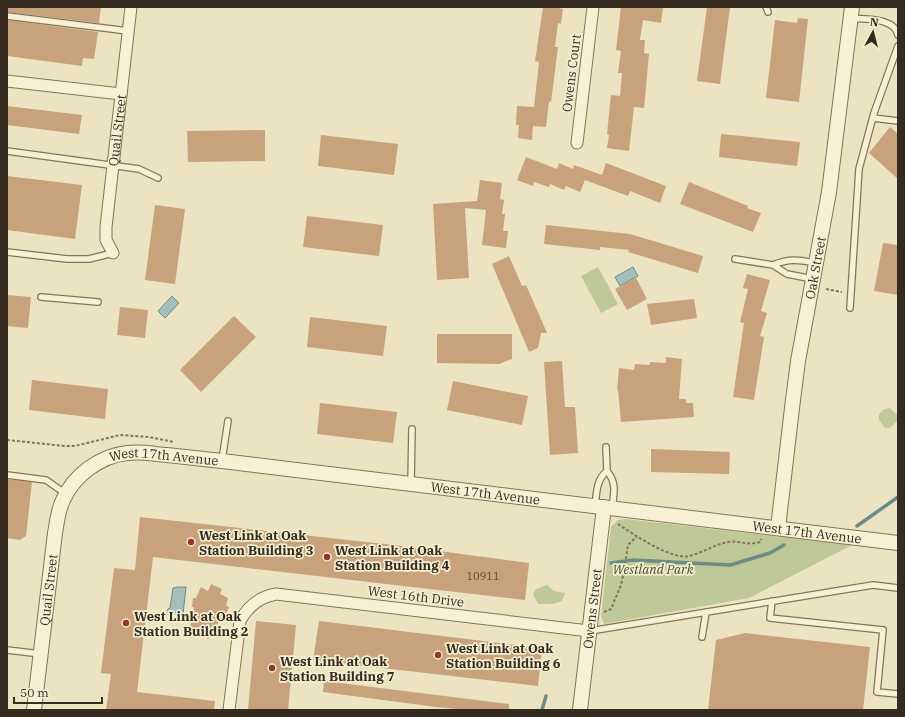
<svg xmlns="http://www.w3.org/2000/svg" width="905" height="717" font-family="'IBM Plex Serif',serif">
	<rect width="100%" height="100%" fill="#ebe3c2"/>
	<path fill="#bec997" d="M598,267L618,304L601,313L581,276Z
		M890,408L898,416V420L890,428H885L879,420V414L885,409Z
		M626,519L852,545L749,598L604,624L601,616L611,527L618,520Z
		M547,585L554,591L565,593L562,601L553,604H538L533,594L536,589Z"/>
	<path fill="#a4beb9" stroke="#6c8c87" d="M633,267L638,276L620,286L615,277Z
		M172,296L179,303L165,318L158,311Z
		M178,587H186L183,614L174,613L171,615L167,613L168,609L170,608L173,588Z"/>
	<g fill="none" stroke-linecap="round" stroke-linejoin="round">
		<path stroke="#6c8c87" stroke-width="3.5" d="M857,526L898,497
			M611,563L633,560L730,565L770,553L784,545
			M542,710L546,696"/>
	</g>
	<path fill="#c8a27a" d="M7,7H101L99,23L7,12Z
		M543,7H559L558,8L563,9L561,24L558,23L555,47H558L551,102L549,101L546,127L533,126L532,140L518,138L519,125H516L517,106L534,107L539,62L535,61Z
		M621,7H663L661,23L643,20L640,40H645L644,53L649,54L644,108L634,107L629,151L607,148L609,135L607,134L611,95L620,96L622,73H618L621,51L616,50Z
		M707,7H730L720,84L697,81Z
		M798,18L808,19L799,102L766,98L775,20L797,23Z
		M7,20L98,32L94,59L83,58L82,66L7,56Z
		M7,106L82,115L79,134L7,125Z
		M890,127L898,134V179L869,153Z
		M265,130V161L188,162L187,131Z
		M721,134L800,142L797,166L719,157Z
		M321,135L398,144L394,175L318,166Z
		M526,157L557,169L559,163L573,169L574,165L602,175L606,163L666,186L660,203L630,191L628,196L585,180L580,192L566,186L564,190L550,184L549,187L534,182L533,186L517,180Z
		M7,176L82,185L75,239L7,230Z
		M480,180L502,183L500,199L504,200L502,214H505L503,231H508L506,248L482,245L486,210L465,208L469,278L437,280L433,204L477,201Z
		M689,182L748,206L747,208L761,213L753,232L680,204Z
		M155,205L185,209L175,284L145,280Z
		M307,216L383,225L379,256L303,247Z
		M546,225L630,234L703,256L698,273L628,252L629,250L600,247V250L544,244Z
		M883,243L898,245V295L874,291Z
		M509,256L522,286L526,285L547,333H541L538,348L529,352L492,264Z
		M747,274L770,280L761,311L767,313L760,336L764,337L754,400L733,397L744,323L740,322L748,289L743,288Z
		M636,278L647,299L627,310L615,289Z
		M7,295L31,297L28,328L7,326Z
		M694,299L697,318L651,325L647,304Z
		M120,307L148,310L145,338L117,335Z
		M234,316L256,337L201,392L180,370Z
		M310,317L387,326L383,356L307,347Z
		M437,334H512V359L499,364L437,363Z
		M666,357L682,359L679,399H686V403H693L694,417L621,422L618,390H617L619,368L634,370L635,364L650,365V362L666,363Z
		M562,361L565,407H575L578,453L550,455L544,362Z
		M32,380L108,389L105,419L29,410Z
		M453,381L528,396L522,425L447,410Z
		M320,403L397,412L393,443L317,434Z
		M651,449L730,452L729,474L651,472Z
		M7,479L32,482L26,536L20,540L7,538Z
		M140,517L402,546L529,563L525,600L153,557L137,692L215,701L214,710H106L111,674L101,673L114,568L135,570Z
		M211,584L222,589L220,594L228,598L226,606L229,607L224,619L220,617L217,626L214,625L209,639L196,635L198,632L190,629L194,607H192L193,598H196L201,587L208,591Z
		M256,621L296,625L288,710H248Z
		M319,621L542,648L538,686L313,660Z
		M745,633L870,647L863,710H708L716,640Z
		M324,681L509,704V710H467L436,707L323,692Z"/>
	<g fill="none" stroke-linecap="round" stroke-linejoin="round">
		<g stroke="#84755a" stroke-width="8">
			<path id="service" d="M766,7L768,12
				M7,16L128,31
				M851,18C866,20 894,17 898,35
				M873,118L898,121
				M7,151L139,169L158,178
				M7,252L67,259H89L113,253
				M735,259L773,265L787,274L813,279
				M773,265C790,258 799,260 816,263
				M41,297L98,302
				M850,308L859,169L874,113L898,46
				M606,447L607,471C617,483 614,493 612,508
				M222,460L228,421
				M7,475L46,480L66,494
				M411,484L412,429
				M595,505C597,492 596,480 607,471
				M772,601L770,618L883,630L877,692L898,694
				M590,631L873,585L898,588
				M702,637L706,612
				M7,650L41,654"/>
		</g>
		<g stroke="#84755a" stroke-width="13">
			<g id="minor">
				<path d="M7,81L121,94"/>
				<path d="M577,143L593,7"/>
				<path id="s1" d="M113,253L106,240V227L131,7"/>
				<path d="M229,710L240,621C248,606 259,597 276,594L589,631"/>
			</g>
		</g>
		<g stroke="#84755a" stroke-width="16">
			<g id="tertiary">
				<path id="s2" d="M778,528L792,408L798,361L829,192L852,7"/>
				<path id="s3" d="M34,710L55,533C57,522 58,510 63,500C74,475 100,456 127,453C140,451 154,454 167,455C185,457 204,459 222,461L898,543"/>
				<path id="s4" d="M580,710L604,507"/>
			</g>
		</g>
		<path stroke="#84755a" stroke-width="2" stroke-dasharray="3 2" stroke-linecap="butt" d="M826,289L842,292
			M7,440L65,446H75L120,435L149,437L174,442
			M618,524C633,534 671,560 689,556C702,553 714,545 727,542C739,540 747,546 760,542L761,539
			M604,612L611,609L621,585L624,571L628,545L637,536"/>
		<use href="#service" stroke="#f7f0d5" stroke-width="5.5"/>
		<use href="#minor" stroke="#f7f0d5" stroke-width="11"/>
		<use href="#tertiary" stroke="#f7f0d5" stroke-width="14"/>
	</g>
	<g fill="#90372e" stroke="#f3edd1" stroke-width="1.5">
		<circle cx="191" cy="542" r="4"/>
		<circle cx="327" cy="557" r="4"/>
		<circle cx="126" cy="623" r="4"/>
		<circle cx="438" cy="655" r="4"/>
		<circle cx="272" cy="668" r="4"/>
	</g>
	<g text-anchor="middle" stroke-width="3.5" stroke-linejoin="round" paint-order="stroke">
		<g font-size="11" fill="#5a4935">
			<text x="483" y="580">10911</text>
		</g>
		<g font-size="13" fill="#352b1e" stroke="#f3edd1">
			<text transform="translate(571 73) rotate(-83)" y="5">Owens Court</text>
			<text dy="5" stroke="none"><textPath href="#s1" startOffset="125">Quail Street</textPath></text>
			<text dy="5" stroke="none"><textPath href="#s2" startOffset="263">Oak Street</textPath></text>
			<text dy="5" stroke="none"><textPath href="#s3" startOffset="332">West 17th Avenue</textPath></text>
			<text dy="5" stroke="none"><textPath href="#s3" startOffset="656">West 17th Avenue</textPath></text>
			<text dy="5" stroke="none"><textPath href="#s3" startOffset="980">West 17th Avenue</textPath></text>
			<text dy="5" stroke="none"><textPath href="#s3" startOffset="121">Quail Street</textPath></text>
			<text transform="translate(416 596) rotate(7)" y="5">West 16th Drive</text>
			<text dy="5" stroke="none"><textPath href="#s4" startOffset="102">Owens Street</textPath></text>
		</g>
		<g font-size="13" font-weight="bold" fill="#352b1e" stroke="#f3edd1" text-anchor="start">
			<text x="199" y="540">West Link at Oak<tspan x="199" dy="15">Station Building 3</tspan></text>
			<text x="335" y="555">West Link at Oak<tspan x="335" dy="15">Station Building 4</tspan></text>
			<text x="134" y="621">West Link at Oak<tspan x="134" dy="15">Station Building 2</tspan></text>
			<text x="446" y="653">West Link at Oak<tspan x="446" dy="15">Station Building 6</tspan></text>
			<text x="280" y="666">West Link at Oak<tspan x="280" dy="15">Station Building 7</tspan></text>
		</g>
		<g font-size="13" font-style="italic" fill="#415025" stroke="#f3edd1">
			<text x="653" y="574">Westland Park</text>
		</g>
	</g>
	<rect width="905" height="717" fill="none" stroke="#352b1e" stroke-width="16"/>
	<g transform="translate(873 32) rotate(7)" stroke="#f3edd1" stroke-width="3" paint-order="stroke">
	<path d="M0-3L7 15L0 10L-7 15Z" fill="#352b1e"/>
	<text y="-6" font-size="11" font-weight="bold" text-anchor="middle" fill="#352b1e">N</text>
	</g>
	<path d="M14 697v6h88v-6" fill="none" stroke="#352b1e" stroke-width="2"/>
	<text x="20" y="697" font-size="12" fill="#352b1e" stroke="#f3edd1" stroke-width="3" paint-order="stroke">50 m</text>
</svg>
